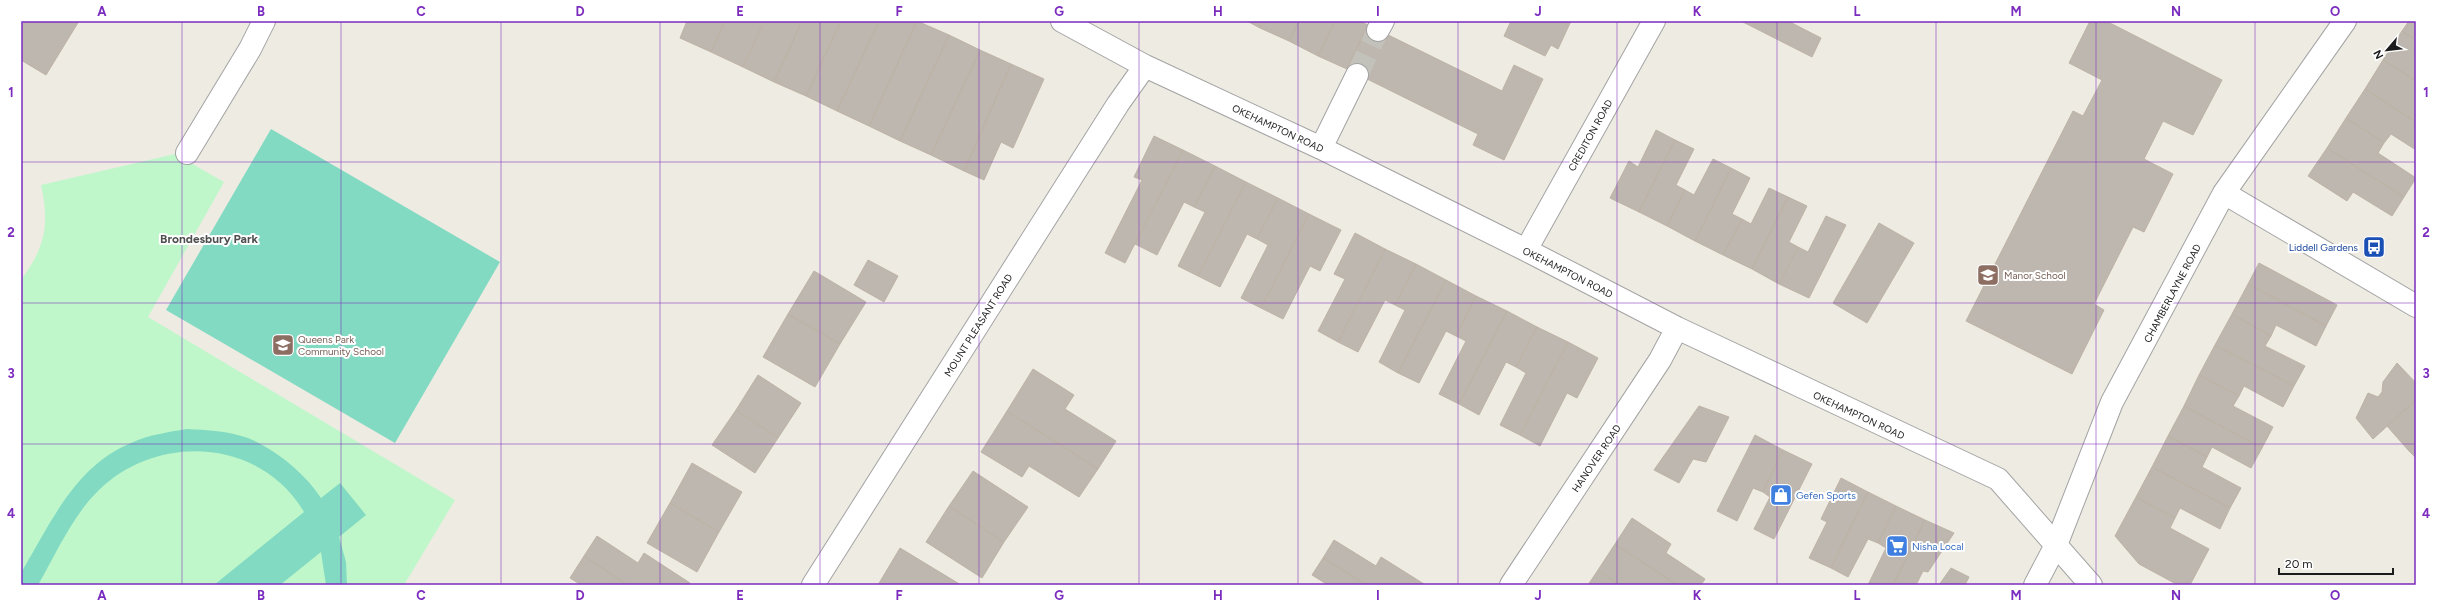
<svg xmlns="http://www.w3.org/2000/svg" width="2437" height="606" font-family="Figtree,sans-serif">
	<rect width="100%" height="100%" fill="#edebe2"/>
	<path fill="#bff7ca" d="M175,154L224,182L148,317L455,500L404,585H21V280C45,247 50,226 41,185Z"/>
	<path fill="#82dac2" d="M271,129L500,262L395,443L166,310Z
		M187,429C207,430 228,431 248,438C275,449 305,473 321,498L340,483L366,515L339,537L346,562L347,585H326L321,552L280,585H214L304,512C260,438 158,433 99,490C72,516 56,554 38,585H21V573C50,524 75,466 131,443C148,435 168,432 187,429Z"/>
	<path fill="#bdb7af" stroke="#beb3a5" d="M21,21H79L46,75L21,60Z
		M687,21H725L711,52L680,38Z
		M725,21H764L743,67L711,52Z
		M764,21H802L774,82L743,67Z
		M802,21H841L806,96L774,82Z
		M841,21H879L837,111L806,96Z
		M879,21H917L869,126L837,111Z
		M917,21L949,35L900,141L869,126Z
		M1247,21H1263L1260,28Z
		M1263,21H1299L1289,41L1260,28Z
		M1299,21H1335L1318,56L1289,41Z
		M1335,21H1359L1368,25L1347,69L1318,56Z
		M1511,21H1571L1558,49L1551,45L1545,56L1504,36Z
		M1741,21H1788L1821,38L1812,57Z
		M2090,21H2106L2222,80L2193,135L2163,121L2144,159L2173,174L2144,232L2133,227L2094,304L2104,310L2072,374L1966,321L2073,111L2083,116L2102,80L2069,63Z
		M2409,21H2416V40L2402,31Z
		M1368,25L1502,91L1514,65L1543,79L1504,160L1473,145L1478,134L1347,69Z
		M2402,31L2416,40V81L2383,60Z
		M949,35L980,50L931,155L900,141Z
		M980,50L1011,64L964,171L931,155Z
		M2383,60L2416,81V122L2365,89Z
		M1011,64L1044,79L1013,148L1001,142L984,180L964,171Z
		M2365,89L2416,122V150L2391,134L2384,143L2346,118Z
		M2346,118L2384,143L2378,153L2416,178L2404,197L2327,148Z
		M1656,130L1675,140L1639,212L1610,198L1629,161L1638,167Z
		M1154,136L1183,150L1125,263L1105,253L1142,180L1134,177Z
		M1675,140L1694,149L1676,185L1685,190L1667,226L1639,212Z
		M2327,148L2404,197L2392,216L2353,192L2347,201L2308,176Z
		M1183,150L1215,166L1194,207L1184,202L1157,255L1135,244Z
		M1713,159L1731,168L1695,241L1667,226L1685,190L1694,195Z
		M1215,166L1246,182L1198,276L1178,266L1205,212L1194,207Z
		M1731,168L1750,178L1732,214L1742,219L1723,255L1695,241Z
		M1246,182L1278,198L1257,239L1247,234L1220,287L1198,276Z
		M1769,188L1788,197L1752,269L1723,255L1742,219L1751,224Z
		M1788,197L1807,206L1789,242L1798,247L1779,284L1752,269Z
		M1278,198L1309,214L1261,308L1241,298L1268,245L1257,239Z
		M1309,214L1341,230L1320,271L1310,266L1283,319L1261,308Z
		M1826,216L1846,225L1809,298L1779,284L1798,247L1808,252Z
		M1879,223L1914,243L1867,323L1833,303Z
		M1355,233L1385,249L1338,342L1318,331L1345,279L1334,274Z
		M1385,249L1416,264L1395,305L1385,300L1358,352L1338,342Z
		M868,260L898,276L884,302L854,285Z
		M2259,263L2337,305L2326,326L2248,284Z
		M1416,264L1446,280L1398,373L1379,362L1405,310L1395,305Z
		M814,271L866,302L840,344L788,314Z
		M1446,280L1476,296L1456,336L1446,331L1419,383L1398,373Z
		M2248,284L2326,326L2316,346L2276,325L2271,336L2232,314Z
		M1476,296L1507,311L1459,404L1439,394L1466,341L1456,336Z
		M1507,311L1537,327L1516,367L1506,362L1479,415L1459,404Z
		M788,314L840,344L815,387L763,357Z
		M2232,314L2271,336L2265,346L2305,366L2294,386L2215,345Z
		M1537,327L1568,342L1520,435L1500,425L1526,373L1516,367Z
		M1568,342L1598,358L1577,398L1567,393L1540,446L1520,435Z
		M2215,345L2294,386L2283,407L2244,386L2239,396L2199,375Z
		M2397,363L2416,383V400L2373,439L2356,418L2368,393L2378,397L2382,392L2383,382Z
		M1033,369L1074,395L1065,409L1116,441L1098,469L1007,411Z
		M758,375L801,403L778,438L736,410Z
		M2199,375L2239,396L2233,406L2273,427L2262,448L2184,406Z
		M2416,400V444L2409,451L2387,426Z
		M1699,406L1729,417L1706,462L1693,459L1679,483L1654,470Z
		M2184,406L2262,448L2251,468L2212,447L2207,457L2168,436Z
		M736,410L778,438L755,473L712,445Z
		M1007,411L1098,469L1079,497L1029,466L1022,477L981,452Z
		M1755,435L1783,450L1763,492L1753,488L1737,521L1717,511Z
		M2168,436L2207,457L2202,467L2241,488L2230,508L2152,467Z
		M2416,444V458L2409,451Z
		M1783,450L1812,464L1774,539L1754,529L1770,497L1763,492Z
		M692,463L742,492L719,532L670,503Z
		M2152,467L2230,508L2220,529L2180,508L2175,518L2136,497Z
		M973,471L1028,507L1004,542L949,506Z
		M1841,478L1868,492L1831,568L1809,558L1827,522L1821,519Z
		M1868,492L1896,506L1878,543L1868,539L1848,577L1831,568Z
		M2136,497L2175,518L2170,528L2209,549L2190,585H2178L2139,564L2115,536Z
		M670,503L719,532L697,572L647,543Z
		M949,506L1004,542L982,578L926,542Z
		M1896,506L1925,520L1893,585H1868L1886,548L1878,543Z
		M1632,518L1671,544L1666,553L1705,579L1701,585H1677L1615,544Z
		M1925,520L1954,533L1928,572L1923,571L1916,585H1893Z
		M597,536L638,563L644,553L690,583L688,585H628L584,556Z
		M1334,540L1376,566L1381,557L1424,584L1367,585L1323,558Z
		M1615,544L1677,585H1620L1598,570Z
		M900,548L961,585H878Z
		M584,556L628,585H581L570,578Z
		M1323,558L1367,585H1328L1312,575Z
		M1951,568L1969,577L1965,585H1939Z
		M1598,570L1620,585H1588Z"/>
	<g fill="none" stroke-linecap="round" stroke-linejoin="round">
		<path stroke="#c3c2ba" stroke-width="22" stroke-dasharray="22 11" stroke-linecap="butt" d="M1357,75L1378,30"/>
		<g stroke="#a3a3a3" stroke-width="24">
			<path id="minor" d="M1062,21L1145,66L1321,148L1526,250L1677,328L1998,479L2091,585
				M1378,30L1383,21
				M1321,148L1357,75
				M187,153L250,49L264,21
				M2224,193L2416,306
				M1526,250L1654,21
				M813,585L1118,104L1145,66
				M1511,585L1660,360L1677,328
				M2035,585L2056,545L2112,402L2224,193L2345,21"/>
		</g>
		<use href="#minor" stroke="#fff" stroke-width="22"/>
	</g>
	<path fill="none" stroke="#7b2cbf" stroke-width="1" stroke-opacity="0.55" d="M182,21V585M341,21V585M501,21V585M660,21V585M820,21V585M979,21V585M1139,21V585M1298,21V585M1458,21V585M1617,21V585M1777,21V585M1936,21V585M2096,21V585M2255,21V585M21,162H2416M21,303H2416M21,444H2416"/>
	<defs>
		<g id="bus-square" transform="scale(1.15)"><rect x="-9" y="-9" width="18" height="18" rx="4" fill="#1a4fb4" stroke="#fff"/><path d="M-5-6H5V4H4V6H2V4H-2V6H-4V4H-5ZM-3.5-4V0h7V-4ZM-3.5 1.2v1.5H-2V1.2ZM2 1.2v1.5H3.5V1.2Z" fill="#fff"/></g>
		<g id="school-square" transform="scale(1.15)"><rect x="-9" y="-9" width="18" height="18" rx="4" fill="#8d6e63" stroke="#fff"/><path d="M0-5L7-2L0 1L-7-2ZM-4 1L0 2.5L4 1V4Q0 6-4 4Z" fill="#fff"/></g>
		<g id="shop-square" transform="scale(1.15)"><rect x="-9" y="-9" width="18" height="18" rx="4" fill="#3f7fe0" stroke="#fff"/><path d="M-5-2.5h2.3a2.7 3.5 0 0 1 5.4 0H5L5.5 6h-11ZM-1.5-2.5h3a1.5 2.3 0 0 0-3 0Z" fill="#fff"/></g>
		<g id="supermarket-square" transform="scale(1.15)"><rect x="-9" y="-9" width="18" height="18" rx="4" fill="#3f7fe0" stroke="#fff"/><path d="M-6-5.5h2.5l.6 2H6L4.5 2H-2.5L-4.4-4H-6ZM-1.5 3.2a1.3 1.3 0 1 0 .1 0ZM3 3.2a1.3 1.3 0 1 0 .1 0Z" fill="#fff"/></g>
	</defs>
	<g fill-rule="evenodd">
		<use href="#bus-square" x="2374" y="247"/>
		<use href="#school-square" x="1988" y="275"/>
		<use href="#school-square" x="283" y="345"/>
		<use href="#shop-square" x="1781" y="495"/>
		<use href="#supermarket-square" x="1897" y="546"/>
	</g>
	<g text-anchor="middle" stroke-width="4" stroke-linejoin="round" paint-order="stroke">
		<g font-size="10" fill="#1c1c1c" stroke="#fff">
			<text transform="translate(1278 128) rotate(25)" y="4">OKEHAMPTON ROAD</text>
			<text transform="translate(1590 135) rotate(-61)" y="4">CREDITON ROAD</text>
			<text transform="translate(1568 272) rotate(27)" y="4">OKEHAMPTON ROAD</text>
			<text transform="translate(2172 293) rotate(-62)" y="4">CHAMBERLAYNE ROAD</text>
			<text transform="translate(978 325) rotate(-58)" y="4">MOUNT PLEASANT ROAD</text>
			<text transform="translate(1859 415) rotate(25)" y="4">OKEHAMPTON ROAD</text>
			<text transform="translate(1596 458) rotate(-56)" y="4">HANOVER ROAD</text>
		</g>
		<g font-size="10" fill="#164399" stroke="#fff" text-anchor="end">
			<text x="2358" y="251">Liddell Gardens</text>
		</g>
		<g font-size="10" fill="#785e54" stroke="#fff" text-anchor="start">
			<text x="2004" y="279">Manor School</text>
			<text x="298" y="343">Queens Park<tspan x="298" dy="12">Community School</tspan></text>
		</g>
		<g font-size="10" fill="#366cbe" stroke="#fff" text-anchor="start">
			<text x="1796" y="499">Gefen Sports</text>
			<text x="1912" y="550">Nisha Local</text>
		</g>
		<g font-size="12" font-weight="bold" fill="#4f4f4f" stroke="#fff">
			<text x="209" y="243">Brondesbury Park</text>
		</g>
	</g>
	<rect width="2437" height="606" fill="none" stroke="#ffffff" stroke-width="44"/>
	<g transform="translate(2387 50) rotate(242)" stroke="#ffffff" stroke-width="3" paint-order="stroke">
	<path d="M0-3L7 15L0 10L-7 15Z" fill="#1c1c1c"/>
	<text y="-6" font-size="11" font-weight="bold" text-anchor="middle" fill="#1c1c1c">N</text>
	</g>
	<path d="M2279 568v6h114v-6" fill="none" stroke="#1c1c1c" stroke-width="2"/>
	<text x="2285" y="568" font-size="12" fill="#1c1c1c" stroke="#ffffff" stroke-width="3" paint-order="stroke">20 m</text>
	<rect x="22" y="22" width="2393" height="562" fill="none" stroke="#7b2cbf" stroke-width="1.5"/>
	<g font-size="13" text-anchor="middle" font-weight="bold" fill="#7b2cbf">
		<text x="102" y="16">A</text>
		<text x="261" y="16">B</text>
		<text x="421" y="16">C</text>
		<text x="580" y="16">D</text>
		<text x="740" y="16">E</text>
		<text x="899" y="16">F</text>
		<text x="1059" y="16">G</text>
		<text x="1218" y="16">H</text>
		<text x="1378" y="16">I</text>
		<text x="1538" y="16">J</text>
		<text x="1697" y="16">K</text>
		<text x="1857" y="16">L</text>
		<text x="2016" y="16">M</text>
		<text x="2176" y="16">N</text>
		<text x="2335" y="16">O</text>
		<text x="11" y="97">1</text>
		<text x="2426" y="97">1</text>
		<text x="11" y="237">2</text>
		<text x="2426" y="237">2</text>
		<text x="11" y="378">3</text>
		<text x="2426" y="378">3</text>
		<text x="11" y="518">4</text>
		<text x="2426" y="518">4</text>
		<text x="102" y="600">A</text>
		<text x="261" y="600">B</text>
		<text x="421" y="600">C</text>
		<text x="580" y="600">D</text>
		<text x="740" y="600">E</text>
		<text x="899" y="600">F</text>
		<text x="1059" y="600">G</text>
		<text x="1218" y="600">H</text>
		<text x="1378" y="600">I</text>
		<text x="1538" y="600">J</text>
		<text x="1697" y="600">K</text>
		<text x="1857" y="600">L</text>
		<text x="2016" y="600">M</text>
		<text x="2176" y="600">N</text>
		<text x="2335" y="600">O</text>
	</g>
</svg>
